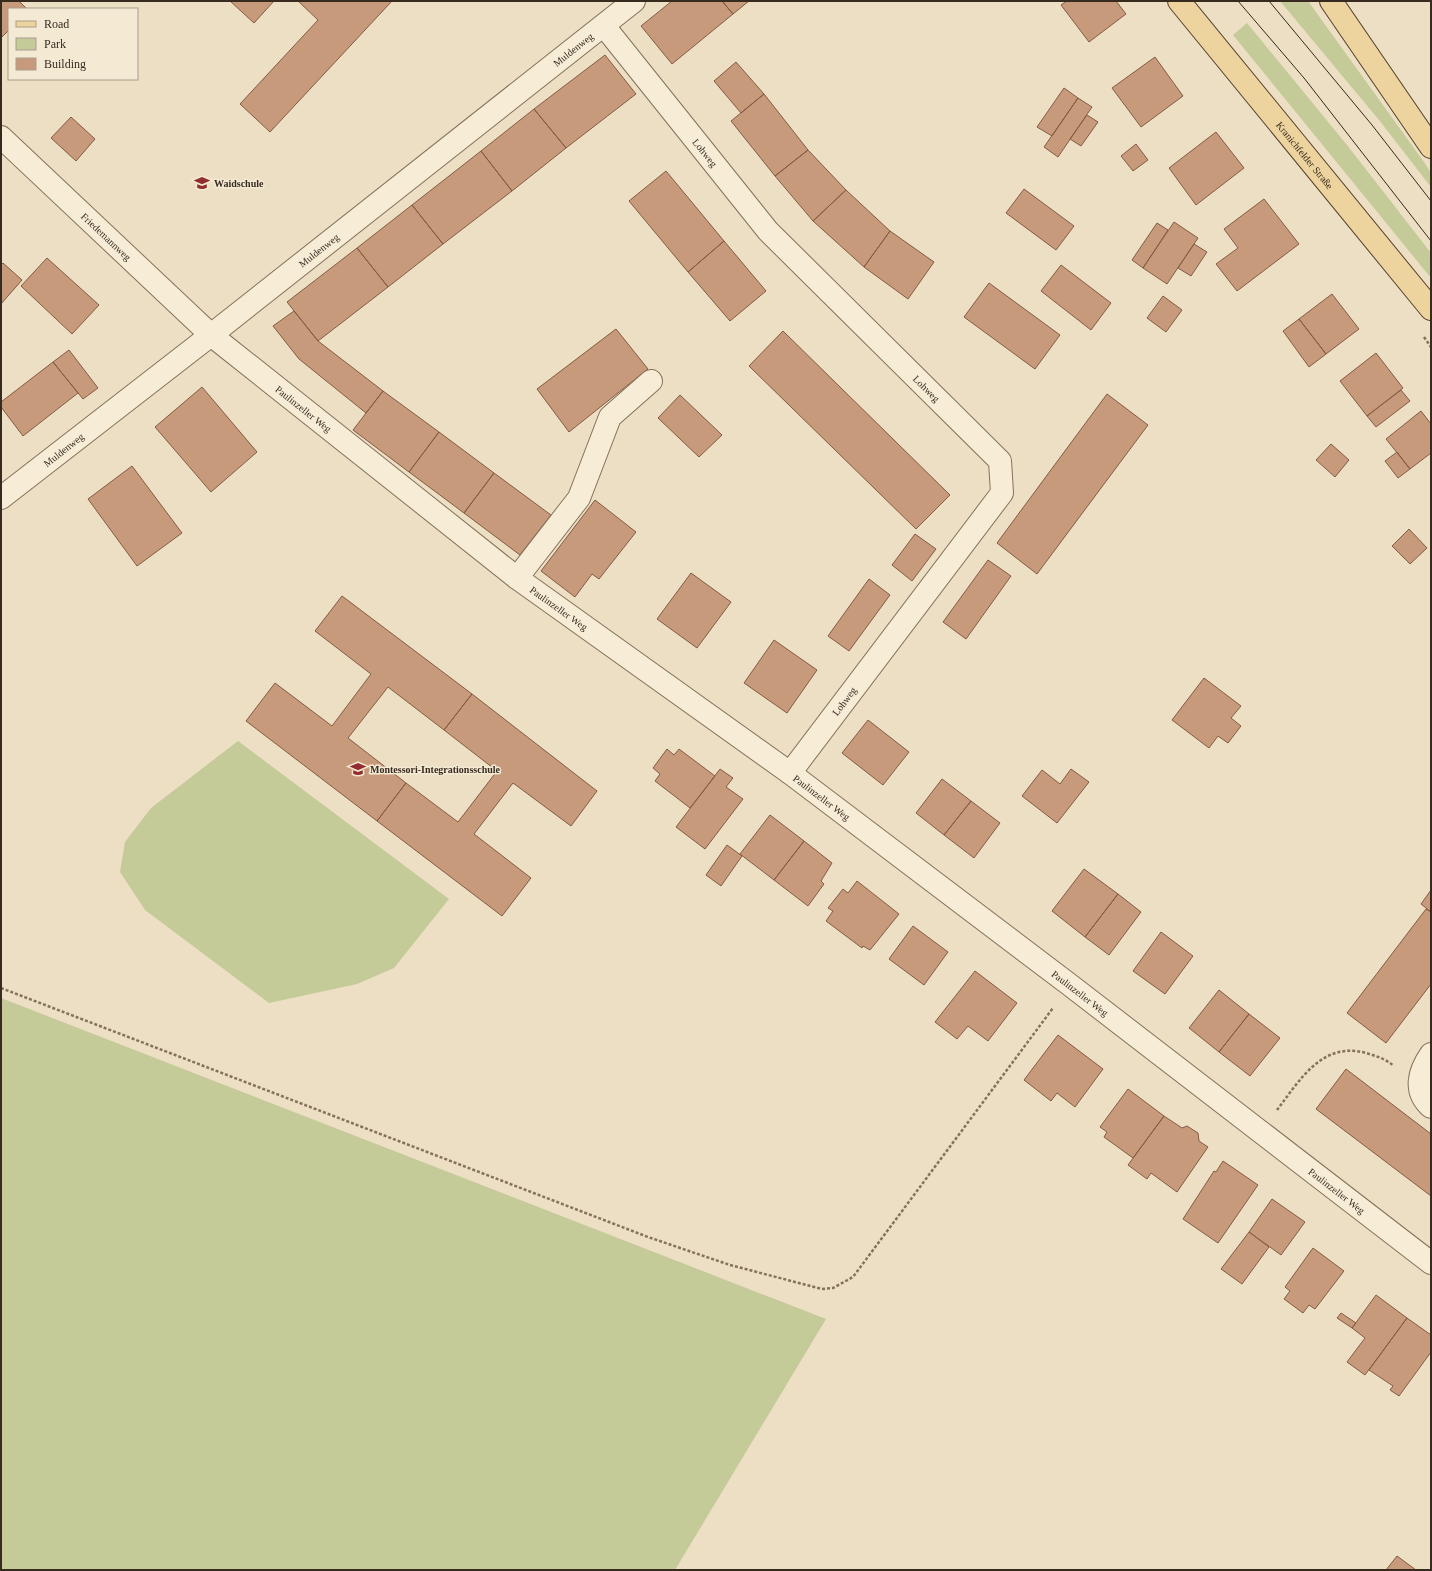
<svg xmlns="http://www.w3.org/2000/svg" width="1432" height="1571" font-family="'Times New Roman',serif">
	<rect width="100%" height="100%" fill="#ecdfc4"/>
	<path fill="#c5ca99" d="M1280,1H1308L1424,162L1431,173V187L1379,120Z
		M1247,23L1347,145L1431,253V278L1233,35Z
		M238,741L449,899L394,968L357,984L269,1003L145,910L120,872L125,842L151,808Z
		M1,998L826,1319L675,1570H1Z"/>
	<path fill="#c89a7c" stroke="#845b42" d="M1,1H19L27,9H9V30L1,38Z
		M230,1H274L254,23Z
		M298,1H392L270,132L240,104L318,20Z
		M672,1H722L733,14L672,64L641,26Z
		M722,1H749L733,14Z
		M1067,1H1116L1126,14L1089,42L1061,5Z
		M605,55L636,94L566,148L534,109Z
		M1155,57L1183,96L1141,127L1112,88Z
		M736,62L764,94L741,113L714,81Z
		M1064,88L1078,98L1052,136L1037,127Z
		M764,94L808,150L775,176L731,121Z
		M1078,98L1092,107L1058,157L1044,147Z
		M534,109L566,148L512,191L481,151Z
		M1087,115L1098,122L1081,146L1070,139Z
		M71,117L95,139L76,161L51,138Z
		M1216,132L1244,168L1196,205L1169,168Z
		M1136,144L1148,160L1133,171L1121,156Z
		M808,150L846,190L813,221L775,176Z
		M481,151L512,191L443,244L412,205Z
		M666,171L724,241L688,272L629,201Z
		M1024,189L1074,226L1056,250L1006,213Z
		M846,190L890,231L864,267L813,221Z
		M1264,199L1299,244L1237,291L1216,264L1238,248L1224,229Z
		M412,205L443,244L388,287L357,248Z
		M1174,222L1198,238L1167,284L1143,268Z
		M1157,223L1168,230L1143,268L1132,260Z
		M890,231L934,262L908,299L864,267Z
		M724,241L766,291L730,321L688,272Z
		M1194,244L1207,252L1191,276L1178,268Z
		M357,248L388,287L318,341L287,302Z
		M47,258L99,305L72,334L21,286Z
		M3,263L22,280L1,304V265Z
		M1061,265L1111,303L1091,330L1041,291Z
		M989,283L1060,335L1035,369L964,317Z
		M1332,294L1359,329L1326,354L1299,319Z
		M1163,296L1182,310L1166,332L1147,318Z
		M294,311L318,341L383,391L366,413L299,359L273,326Z
		M1299,319L1326,354L1309,367L1283,331Z
		M616,329L648,369L569,432L537,389Z
		M783,331L950,495L916,529L749,366Z
		M69,350L98,388L83,399L53,362Z
		M1376,353L1403,388L1367,416L1340,381Z
		M53,362L78,393L23,436L1,407V402Z
		M202,387L257,452L211,492L155,427Z
		M1401,390L1410,401L1376,427L1367,416Z
		M383,391L439,432L409,472L353,430Z
		M1107,394L1148,425L1037,574L997,543Z
		M680,395L722,435L699,457L658,418Z
		M1421,411L1431,424V453L1410,469L1386,439Z
		M439,432L494,473L464,513L409,472Z
		M1331,444L1349,460L1335,477L1316,460Z
		M1397,452L1410,469L1398,478L1385,461Z
		M132,466L182,533L137,566L88,499Z
		M494,473L551,515L520,555L464,513Z
		M595,500L636,532L599,579L592,574L575,597L541,571Z
		M1409,529L1427,548L1410,564L1392,546Z
		M915,534L936,549L912,581L892,565Z
		M988,560L1011,576L966,639L943,622Z
		M691,573L731,602L697,648L657,619Z
		M869,579L890,595L849,651L828,636Z
		M342,596L472,694L444,730L388,687L348,738L406,783L377,821L246,721L275,683L332,726L371,674L315,631Z
		M774,640L817,670L787,713L744,683Z
		M1204,678L1241,706L1231,718L1241,726L1228,743L1218,736L1209,748L1172,720Z
		M472,694L597,791L571,826L513,783L474,834L531,878L502,916L377,821L406,783L458,822L497,771L444,730Z
		M868,720L909,752L883,785L842,753Z
		M667,749L674,755L679,749L715,776L690,808L655,781L660,774L653,768Z
		M720,769L733,778L726,787L743,799L705,849L676,827Z
		M1071,769L1089,782L1057,823L1022,796L1042,770L1060,784Z
		M942,779L971,801L944,835L916,813Z
		M971,801L1000,823L974,858L944,835Z
		M770,815L804,841L774,880L740,854Z
		M804,841L832,863L821,881L824,884L808,906L774,880Z
		M727,845L742,856L721,886L706,875Z
		M1084,869L1118,894L1085,937L1052,911Z
		M857,881L899,914L870,950L863,946L862,948L826,921L833,911L828,908L843,889L848,893Z
		M1431,890V912L1421,904Z
		M1118,894L1141,912L1109,955L1085,937Z
		M1426,909L1431,912V984L1386,1043L1347,1013Z
		M913,926L948,952L924,985L889,959Z
		M1161,932L1193,956L1165,994L1133,971Z
		M975,971L1017,1003L988,1041L968,1026L957,1039L935,1022Z
		M1219,990L1249,1014L1219,1052L1189,1028Z
		M1249,1014L1280,1038L1250,1076L1219,1052Z
		M1058,1035L1103,1069L1075,1107L1057,1093L1051,1101L1024,1080Z
		M1346,1069L1431,1134V1196L1316,1109Z
		M1128,1089L1164,1116L1133,1158L1104,1137L1107,1132L1100,1127Z
		M1164,1116L1182,1128L1187,1126L1198,1133L1199,1141L1208,1147L1177,1192L1151,1173L1147,1179L1128,1165Z
		M1223,1161L1258,1185L1218,1243L1183,1219L1214,1171L1216,1172Z
		M1272,1199L1305,1222L1281,1255L1249,1232Z
		M1249,1232L1269,1247L1242,1284L1221,1269Z
		M1313,1248L1344,1271L1315,1309L1309,1305L1303,1313L1284,1299L1290,1291L1285,1287Z
		M1376,1295L1407,1318L1365,1375L1347,1362L1365,1338L1352,1328Z
		M1341,1313L1356,1323L1352,1328L1337,1318Z
		M1407,1318L1431,1335V1352L1399,1396L1390,1390L1393,1386L1369,1370Z
		M1397,1556L1416,1570H1386Z"/>
	<g fill="none" stroke-linecap="round" stroke-linejoin="round">
		<g stroke="#86715b" stroke-width="24">
			<g id="minor">
				<path id="s1" d="M604,26L768,231L1000,461L1002,493L790,773"/>
				<path id="s2" d="M1,137L211,335L517,578L790,773L1070,985L1431,1263"/>
				<path id="s3" d="M1,498L211,335L634,1"/>
				<path d="M517,578L579,498L610,417L651,381"/>
				<path d="M1431,1054C1419,1071 1413,1091 1431,1107"/>
			</g>
		</g>
		<g stroke="#54402f" stroke-width="24">
			<g id="major">
				<path id="s4" d="M1179,1L1431,309"/>
				<path d="M1331,1L1431,147"/>
			</g>
		</g>
		<path stroke="#86715b" stroke-width="2.5" stroke-dasharray="3 2" stroke-linecap="butt" d="M1424,337L1431,347
			M1,988L648,1237L730,1265L822,1289L833,1288L853,1277L1053,1008
			M1277,1110C1300,1080 1322,1041 1366,1053C1376,1056 1386,1059 1394,1066"/>
		<use href="#minor" stroke="#f7edd7" stroke-width="22"/>
		<use href="#major" stroke="#edd39e" stroke-width="22"/>
		<path stroke="#372a1f" stroke-width="1" d="M1238,1L1304,78L1431,241
			M1269,1L1372,125L1431,201"/>
	</g>
	<defs>
		<g id="school-bare" transform="scale(1.2)"><path d="M0-5L7-2L0 1L-7-2ZM-4 1L0 2.5L4 1V4Q0 6-4 4Z" fill="#922e31" stroke="#f4ead4" stroke-width="2.5" paint-order="stroke"/></g>
	</defs>
	<g fill-rule="evenodd">
		<use href="#school-bare" x="202" y="183"/>
		<use href="#school-bare" x="358" y="769"/>
	</g>
	<g text-anchor="middle" stroke-width="3" stroke-linejoin="round" paint-order="stroke">
		<g font-size="10" fill="#372a1f" stroke="#f4ead4">
			<text dy="4" stroke="none"><textPath href="#s3" startOffset="727">Muldenweg</textPath></text>
			<text dy="4" stroke="none"><textPath href="#s1" startOffset="162">Lohweg</textPath></text>
			<text dy="4" stroke="none"><textPath href="#s4" startOffset="199">Kranichfelder Straße</textPath></text>
			<text dy="4" stroke="none"><textPath href="#s2" startOffset="145">Friedemannweg</textPath></text>
			<text dy="4" stroke="none"><textPath href="#s3" startOffset="403">Muldenweg</textPath></text>
			<text dy="4" stroke="none"><textPath href="#s1" startOffset="486">Lohweg</textPath></text>
			<text dy="4" stroke="none"><textPath href="#s2" startOffset="407">Paulinzeller Weg</textPath></text>
			<text dy="4" stroke="none"><textPath href="#s3" startOffset="79">Muldenweg</textPath></text>
			<text dy="4" stroke="none"><textPath href="#s2" startOffset="731">Paulinzeller Weg</textPath></text>
			<text transform="translate(844 701) rotate(-53)" y="4">Lohweg</text>
			<text dy="4" stroke="none"><textPath href="#s2" startOffset="1055">Paulinzeller Weg</textPath></text>
			<text dy="4" stroke="none"><textPath href="#s2" startOffset="1379">Paulinzeller Weg</textPath></text>
			<text dy="4" stroke="none"><textPath href="#s2" startOffset="1703">Paulinzeller Weg</textPath></text>
		</g>
		<g font-size="10" font-weight="bold" fill="#372a1f" stroke="#f4ead4" text-anchor="start">
			<text x="214" y="187">Waidschule</text>
			<text x="370" y="773">Montessori-Integrationsschule</text>
		</g>
	</g>
	<rect width="1432" height="1571" fill="none" stroke="#372a1f" stroke-width="4"/>
	<rect x="8" y="8" width="130" height="72" fill="#f4ead4" stroke="#a89d8c"/>
	<rect x="16" y="21" width="20" height="6" fill="#edd39e" stroke="#a89d8c"/>
	<text x="44" y="28" font-size="12" fill="#372a1f">Road</text>
	<rect x="16" y="38" width="20" height="12" fill="#c5ca99" stroke="#a89d8c"/>
	<text x="44" y="48" font-size="12" fill="#372a1f">Park</text>
	<rect x="16" y="58" width="20" height="12" fill="#c89a7c" stroke="#a89d8c"/>
	<text x="44" y="68" font-size="12" fill="#372a1f">Building</text>
</svg>
